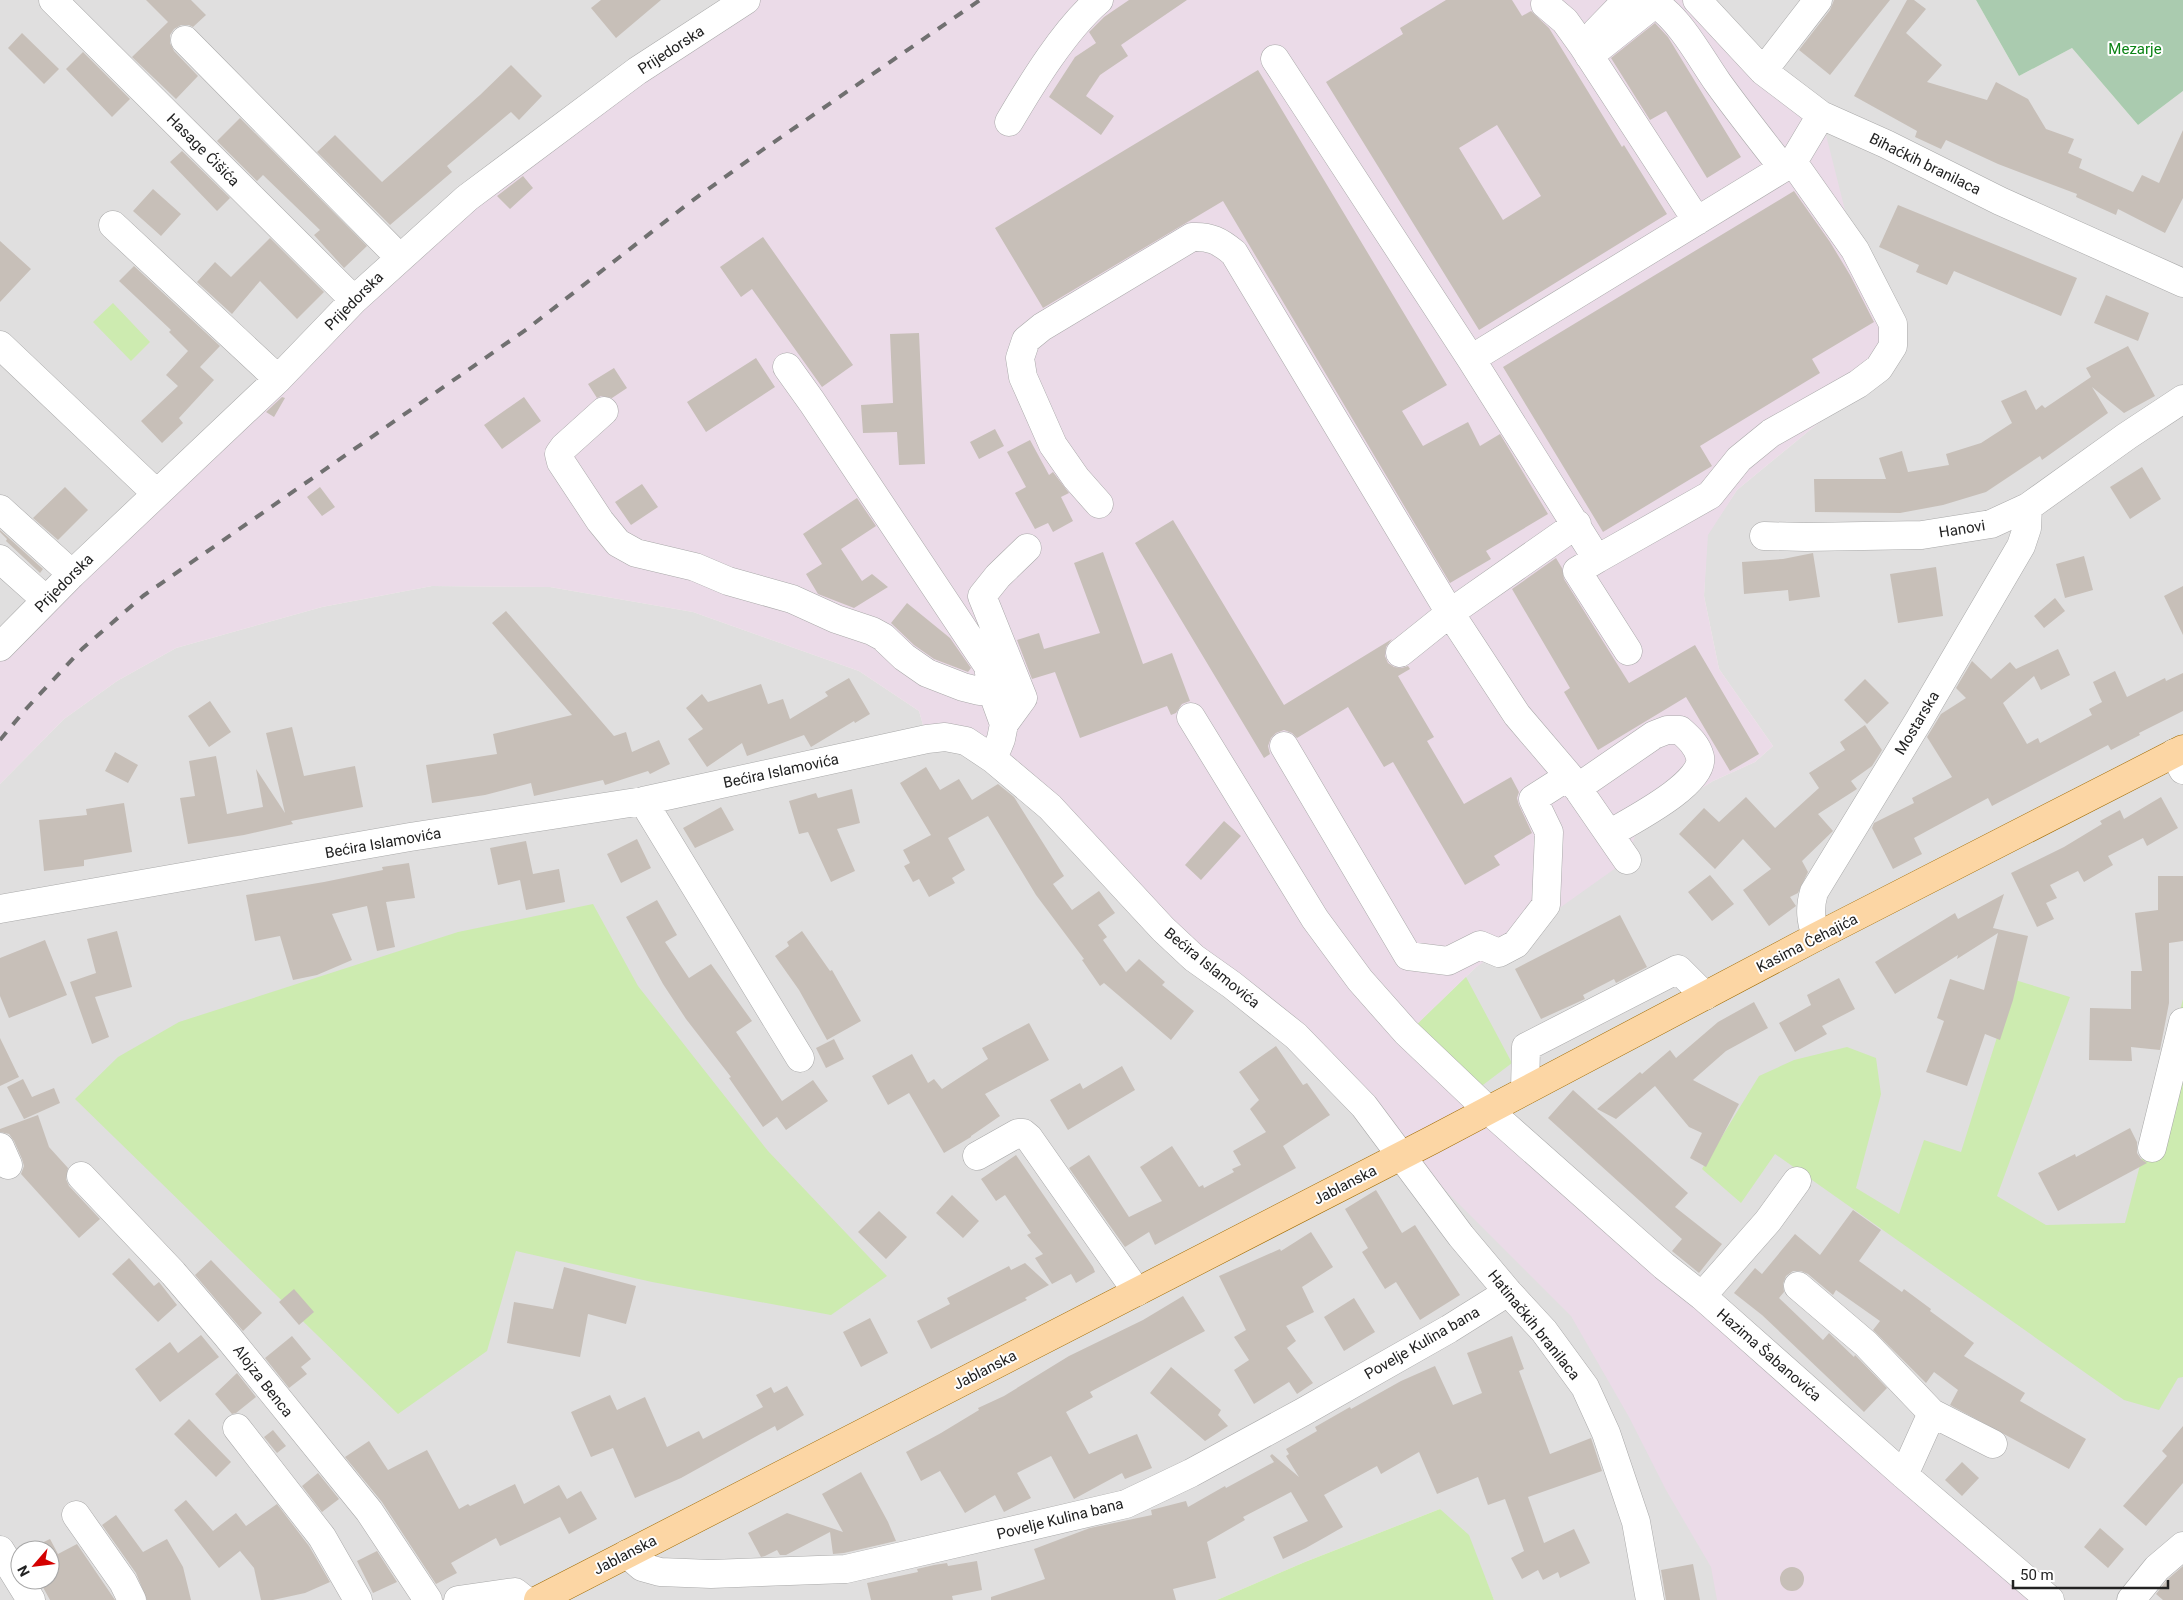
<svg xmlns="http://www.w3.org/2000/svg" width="2183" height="1600" font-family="Roboto,sans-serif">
	<rect width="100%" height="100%" fill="#f2efe9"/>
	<path fill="#e0dfdf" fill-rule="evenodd" d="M0,0H746L0,645Z
		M1697,0H1976L2019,76L2072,48L2138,125L2183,91V1600H1494L1487,1583L1440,1509L1305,1562L1217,1600H0V784L64,719L117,681L176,648L322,607L432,586L550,587L693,612L859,671L919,711L927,739L945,737L1409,1032L1475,968L1638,827L1713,781L1755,762L1773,746L1719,669L1704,596L1707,535L1737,490L1816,425L1889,374ZM20,1550H50V1580H20Z"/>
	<path fill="#ebdbe8" d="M746,0H1697L1821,115L1852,238L1893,326L1889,374L1816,425L1737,490L1708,535L1704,596L1719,669L1773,746L1755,762L1713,781L1638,827L1627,860L1475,968L1409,1032L2050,1600H1717L1711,1567L1666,1490L1629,1417L1571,1316L1408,1153L993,759L927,739L919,711L859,671L693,612L550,587L432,586L322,607L176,648L117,681L64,719L0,784V661L46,600L354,300Z"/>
	<path fill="#cdebb0" d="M113,303L150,342L131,361L93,322Z
		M593,904L638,986L768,1151L887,1276L831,1315L652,1282L516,1251L487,1351L398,1414L75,1099L118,1057L179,1022L458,932Z
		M1466,977L1512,1063L1471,1094L1409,1032Z
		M2015,980L2070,997L1997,1196L2046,1225L2125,1223L2183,999V1377L2178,1378L2159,1410L2124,1400L1775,1154L1741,1203L1702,1169L1759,1076L1794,1060L1847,1047L1876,1058L1881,1094L1856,1188L1899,1214L1924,1140L1961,1152Z
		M1440,1509L1469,1535L1494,1600H1217L1305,1562Z"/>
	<path fill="#aacbaf" d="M1976,0H2183V91L2138,125L2072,48L2019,76Z"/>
	<path fill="#c7bfb8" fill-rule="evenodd" d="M146,0H191L206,15L193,27L189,25H181L174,29L170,35V43L174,51L198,76L176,99L132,57L168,22Z
		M601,0H661L616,38L591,8Z
		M1129,0H1187L1121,45L1128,56L1100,75L1086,96L1114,116L1101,135L1049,97L1075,57L1096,43L1089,32L1104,17Z
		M1446,0H1512L1522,16L1531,11L1549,28L1622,147L1624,145L1667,214L1479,330L1326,82L1403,34L1400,28ZM1497,125L1541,196L1503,220L1459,148Z
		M1834,0H1890L1830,75L1799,50L1830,10Z
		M1907,0H1914L1926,9L1906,33L1942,65L1927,82L1987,100L1996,82L2028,99L2046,129L2074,139L2068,153L2082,159L2079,168L2133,192L2142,175L2159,183L2183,130V198L2165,233L2118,209L2116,215L2076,197L2077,194L1998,164L1946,140L1941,149L1915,137L1917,131L1854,96Z
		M1655,23L1668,37L1741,157L1707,178L1666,111L1650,120L1611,58Z
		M22,33L59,69L44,84L8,48Z
		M83,52L130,99L112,117L66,69Z
		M511,65L542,96L519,120L511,112L447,166L452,172L390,225L317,152L335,135L382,182L480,95Z
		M1258,70L1447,385L1402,411L1423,446L1468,422L1480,446L1500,434L1548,514L1486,551L1491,559L1450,583L1223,201L1043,308L995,228Z
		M240,118L367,246L344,268L314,235L320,230L263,175L257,181L217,141Z
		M182,151L230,198L217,211L170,162Z
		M523,176L533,188L510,209L497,196Z
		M153,189L181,214L161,236L133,211Z
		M1794,191L1830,242L1850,275L1874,322L1812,359L1820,373L1700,446L1712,466L1603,532L1503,367Z
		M1898,205L2077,278L2061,316L1954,271L1947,285L1916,272L1919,265L1879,247Z
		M763,237L853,365L822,387L752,289L741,297L720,267Z
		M270,238L324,292L297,319L260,281L232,314L197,282L215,262L231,277Z
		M0,241L31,269L0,302Z
		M134,266L220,346L200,367L214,380L179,418L183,423L162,443L141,421L178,386L166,375L188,351L169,332L171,330L119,281Z
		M2106,295L2149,313L2138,341L2094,323Z
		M919,333L925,464L899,465L897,432L863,433L861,405L893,403L890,334Z
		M2128,346L2155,396L2124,413L2092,387L2108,413L2042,460L2040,456L1986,492L1943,505L1900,513L1815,512L1814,479H1886L1879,458L1902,451L1908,472L1949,465L1946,454L1981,443L2012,423L2001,401L2026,390L2036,410L2042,405L2045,408L2091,377L2086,368Z
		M756,358L775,387L706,432L687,402Z
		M614,368L627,388L612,398L601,396L597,398L588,384Z
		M282,397L285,398L274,417L266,412Z
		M524,397L541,421L502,449L484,425Z
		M995,429L1004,446L979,459L970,442Z
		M1030,440L1049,475L1053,472L1069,493L1061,497L1073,521L1053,532L1048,523L1035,529L1015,493L1026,487L1007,452Z
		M2142,467L2161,499L2130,519L2110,487Z
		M642,484L658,507L631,525L615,502Z
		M65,487L88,510L58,540L33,518Z
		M320,487L335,507L322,516L307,497Z
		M857,498L876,526L841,549L862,581L872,574L888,587L854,608L818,594L806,574L822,564L803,534Z
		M1173,520L1284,705L1392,639L1386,647L1385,656L1388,663L1394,667L1402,668L1408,666L1410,669L1398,676L1434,737L1427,741L1464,804L1511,777L1519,792L1517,798L1519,805L1532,833L1494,856L1500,865L1465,885L1393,762L1384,767L1348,707L1297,738L1292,733L1284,730L1276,733L1271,738L1268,746L1270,754L1264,758L1135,543Z
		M0,530L43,569L40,573L6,541L7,539L0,532Z
		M1103,552L1143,664L1172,653L1190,701L1182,704L1176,713L1171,715L1167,706L1080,738L1055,672L1032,679L1017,640L1039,633L1044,649L1100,633L1074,563Z
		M1813,553L1820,597L1789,601L1788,590L1744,594L1742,562L1783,559Z
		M2084,556L2093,590L2065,598L2056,564Z
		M1556,558L1562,568L1564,579L1629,683L1695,645L1759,754L1730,771L1686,697L1598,750L1564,692L1570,688L1512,589Z
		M1936,567L1943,616L1898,623L1890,574Z
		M2183,586V635L2164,596Z
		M2055,598L2065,611L2044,628L2034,616Z
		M907,603L950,638L971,668L968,672L934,659L914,645L891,623Z
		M506,611L614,736L626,732L632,752L659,740L670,764L650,774L648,771L605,785L603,780L534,796L531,783L485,795L432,803L426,765L497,754L493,734L572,715L492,623Z
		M2058,649L2070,675L2041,690L2034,676L2003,703L2027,744L2038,738L2040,743L2092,715L2089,709L2102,702L2093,682L2115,671L2127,697L2165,678L2166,681L2183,673V711L2139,733L2140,735L2111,750L2108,745L1992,806L1988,798L1914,838L1922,854L1893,869L1872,828L1874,823L1914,803L1912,798L1952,777L1927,737L1941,714L1966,698L1956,688L1972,661L1991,679L2010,662L2016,669Z
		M849,678L870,714L855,723L854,721L811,747L804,735L747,756L742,743L707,767L688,739L703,729L686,708L702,694L708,702L761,684L768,704L783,699L790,719L828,696L825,692Z
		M1865,679L1889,703L1867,724L1844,700Z
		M210,701L231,732L209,747L188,716Z
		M1865,725L1882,750L1872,766L1851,781L1857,789L1818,814L1833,831L1802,861L1808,872L1798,893L1790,897L1796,906L1769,926L1743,890L1771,869L1743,839L1715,869L1679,834L1704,808L1719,822L1746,797L1775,828L1819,788L1809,773L1845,750L1840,742Z
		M292,727L304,776L355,766L363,807L291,821L293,824L244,835L188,844L180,798L195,796L189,761L216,756L227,814L263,807L256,769L285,813L266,733Z
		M115,752L138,765L128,783L105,771Z
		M926,767L940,790L959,779L972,800L998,784L1014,797L1064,876L1053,884L1072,910L1099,891L1115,913L1098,925L1107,937L1103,940L1126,972L1139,959L1165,982L1162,985L1194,1011L1171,1040L1104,983L1100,986L1082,960L1084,959L1036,895L988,816L948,838L965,870L952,878L955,883L929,897L919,879L913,882L904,866L910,863L903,850L931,835L900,783Z
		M852,789L860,823L837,829L855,871L831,882L808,832L799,834L789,801L816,793L818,798Z
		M2161,797L2178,828L2147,846L2143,838L2108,856L2113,865L2084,882L2078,871L2050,885L2057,898L2046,903L2054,919L2037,927L2011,873L2064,847L2102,824L2100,821L2120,810L2124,819Z
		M124,803L132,852L84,860V866L44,871L39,820L87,815L86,809Z
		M721,807L734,830L695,848L683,828Z
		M1224,821L1241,836L1201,880L1185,865Z
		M637,839L651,868L621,883L607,854Z
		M526,841L533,874L559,869L565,902L526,910L520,880L498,885L490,848Z
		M409,863L415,898L386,902L395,947L377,951L367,906L332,914L352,960L317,975L293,980L280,936L255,941L246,895L324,882L383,870L382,867Z
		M1710,875L1734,904L1712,921L1688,892Z
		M2158,876H2183V941L2169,943V1003L2160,1050L2131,1047L2132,1061L2089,1060L2090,1008L2131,1009V971H2142L2135,913L2158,910Z
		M2004,894L1993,928L2028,936L2013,1000L2000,1040L1985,1034L1967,1086L1926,1072L1944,1021L1937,1018L1950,979L1984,990L1998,933L1957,959L1958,955L1895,994L1875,962L1955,913L1958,919Z
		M657,900L677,935L665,942L689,978L711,964L752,1021L736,1032L782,1101L813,1080L828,1101L786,1130L777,1117L763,1127L729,1078L731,1077L686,1019L663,984L626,917Z
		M1620,915L1647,967L1616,983L1614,979L1583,995L1585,999L1541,1019L1515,969Z
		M117,931L132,987L95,997L109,1037L92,1044L70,982L96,973L87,939Z
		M802,931L830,971L832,970L861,1021L827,1040L799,990L775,956L789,946L787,942Z
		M45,940L67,995L9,1018L0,996V958Z
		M1839,978L1855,1009L1822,1026L1827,1034L1795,1052L1779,1023L1811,1005L1807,995Z
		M1754,1002L1768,1028L1726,1051L1693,1080L1739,1104L1706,1167L1690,1158L1702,1133L1689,1127L1655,1086L1616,1119L1597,1109L1640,1072L1642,1074L1670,1050L1676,1058L1718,1022Z
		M1029,1023L1049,1060L985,1094L1000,1116L971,1136V1137L944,1153L909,1093L888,1105L872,1076L912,1054L928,1083L934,1079L942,1089L988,1059L982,1048Z
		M0,1038L19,1077L0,1086Z
		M834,1039L844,1059L826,1068L816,1048Z
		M1276,1046L1303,1085L1307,1083L1330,1115L1283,1146L1296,1168L1155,1245L1149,1232L1125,1247L1069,1168L1089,1155L1129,1217L1162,1201L1140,1167L1172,1146L1199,1187L1203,1185L1204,1188L1234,1172L1232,1169L1241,1165L1233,1151L1266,1132L1250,1109L1259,1100L1239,1072Z
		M1122,1066L1135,1090L1068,1130L1050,1100L1080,1083L1083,1089Z
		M23,1079L32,1097L54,1088L60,1103L24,1119L7,1087Z
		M1573,1090L1688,1193L1675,1207L1722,1244L1699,1273L1672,1251L1682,1239L1548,1118Z
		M38,1115L49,1147L68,1168L66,1179L69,1186L100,1219L79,1238L21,1174L24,1166L22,1159L14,1141L9,1134L0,1132V1129Z
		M2130,1128L2137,1142V1153L2141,1159L2147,1163L2058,1211L2038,1173L2075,1154L2076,1157Z
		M1016,1155L1093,1267L1095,1272L1076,1283L1071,1274L1052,1284L1035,1258L1043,1254L1027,1235L1031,1233L1005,1195L996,1201L981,1179Z
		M1376,1190L1402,1233L1415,1225L1460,1295L1420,1320L1396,1282L1385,1289L1362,1252L1368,1248L1345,1209Z
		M952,1195L979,1221L963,1238L936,1213Z
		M1853,1210L1881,1230L1859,1261L1902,1292L1904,1289L1931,1309L1930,1311L1974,1343L1964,1356L2025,1393L2020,1401L2086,1439L2069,1469L1950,1405L1958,1390L1934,1372L1926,1383L1873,1330L1880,1321L1836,1290L1833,1295L1808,1274L1801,1271H1793L1786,1276L1783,1284L1784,1292L1779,1298L1823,1340L1829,1333L1854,1357L1855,1355L1887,1388L1864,1412L1762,1315L1734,1293L1755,1268L1762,1274L1795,1234L1820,1255Z
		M879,1211L907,1237L886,1259L858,1232Z
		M1311,1232L1333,1267L1302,1287L1314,1312L1286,1326L1296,1341L1287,1348L1313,1383L1297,1394L1289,1382L1254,1404L1234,1370L1249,1360L1234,1337L1246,1330L1219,1276L1280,1249L1281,1251Z
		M129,1258L154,1286L159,1282L177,1305L158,1322L112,1274Z
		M211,1260L262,1313L243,1331L195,1275Z
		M1025,1263L1049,1285L1025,1298L1027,1300L931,1349L917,1321L950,1304L947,1298L1009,1266L1011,1270Z
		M564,1267L636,1286L626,1324L588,1314L580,1357L507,1343L514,1302L553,1309Z
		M294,1289L314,1312L299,1325L279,1302Z
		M1183,1296L1205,1331L1090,1392L1093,1397L1066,1412L1089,1454L1137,1434L1152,1468L1125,1479L1122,1473L1074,1499L1051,1456L1017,1473L1031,1498L1004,1512L995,1495L965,1513L940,1471L921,1481L906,1452L941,1433L979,1410L978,1408L1004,1396L1069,1356L1143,1320Z
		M1354,1298L1375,1332L1344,1351L1324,1317Z
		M870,1318L888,1353L861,1367L843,1332Z
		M201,1335L219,1357L160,1402L135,1369L170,1342L178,1353Z
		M292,1336L311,1359L301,1367L307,1374L289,1388L265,1358Z
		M1512,1336L1524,1369L1519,1371L1550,1454L1591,1438L1602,1471L1528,1497L1544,1543L1574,1529L1590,1563L1560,1578L1558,1572L1543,1580L1538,1570L1522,1579L1511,1558L1524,1551L1505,1499L1488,1505L1478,1477L1437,1494L1419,1452L1381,1474L1377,1466L1324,1495L1343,1527L1306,1548L1283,1559L1273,1537L1308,1521L1291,1492L1243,1517L1245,1520L1207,1542L1216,1578L1173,1589L1176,1600H991V1597L1045,1579L1034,1549L1090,1528L1152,1515L1151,1510L1186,1501L1188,1507L1225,1486L1226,1488L1274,1462L1270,1456L1272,1454L1299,1477L1286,1456L1289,1454L1286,1449L1317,1431L1315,1427L1350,1407L1351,1409L1401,1381L1435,1366L1453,1405L1482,1393L1467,1353Z
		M1171,1367L1221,1410L1218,1415L1228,1426L1205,1441L1150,1393Z
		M237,1373L256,1397L236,1413L232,1414L215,1394Z
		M787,1386L804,1415L777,1431L775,1426L681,1478L635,1498L613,1448L591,1457L571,1412L610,1395L617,1410L645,1397L667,1447L699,1431L703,1439L763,1407L756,1395L771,1387L774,1393Z
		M189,1419L231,1462L216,1477L174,1434Z
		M2183,1426V1483L2146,1526L2123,1506L2167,1456L2162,1451Z
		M273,1430L286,1446L277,1453L264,1437Z
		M369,1441L388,1470L427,1450L459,1509L468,1504L470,1506L515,1484L524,1504L559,1485L567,1499L581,1491L597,1519L569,1534L560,1517L500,1546L496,1538L451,1563L457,1573L436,1584L382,1502L345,1457Z
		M1962,1462L1979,1478L1962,1496L1945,1480Z
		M861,1472L888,1522L896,1541L844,1553L833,1554L830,1532L786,1555H780L777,1550L765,1556L761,1557L748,1533L787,1513L843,1532L822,1494Z
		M318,1473L339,1499L322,1512L302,1486Z
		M186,1500L213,1531L236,1513L246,1526L277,1504L309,1546L330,1582L305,1593L273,1600H261L254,1568L240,1551L219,1568L174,1510Z
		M116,1515L143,1552L167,1539L183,1567L191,1600H147L136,1573L102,1525Z
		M2100,1528L2124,1549L2108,1568L2084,1547Z
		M50,1539L58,1554L77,1544L115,1600H50L39,1580H50V1550H27Z
		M377,1551L397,1582L373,1593L357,1561Z
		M977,1561L982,1590L952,1596L953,1600H871L867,1583L918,1572L917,1569L934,1565L947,1563L948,1566Z
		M1693,1564L1700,1600H1666L1661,1570Z
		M2183,1566V1600H2163L2156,1594L2168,1579Z
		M1780 1579a12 12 0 1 1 24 0a12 12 0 1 1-24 0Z"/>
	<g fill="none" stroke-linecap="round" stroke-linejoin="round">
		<g stroke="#a9a9a9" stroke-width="29">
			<path id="minor" d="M53,0L354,300
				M1697,0L1763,71L1821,115L1886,144L2000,201L2183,283
				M1545,4L1565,21L1583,46L1697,221
				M1596,32L1627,0
				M185,40L399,257
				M1589,56L1648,9L1657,5C1682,22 1701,59 1718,83C1739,112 1761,140 1783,168
				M1275,59L1471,359L1597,559L1710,495L1739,459L1771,433L1858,384L1879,368L1893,346V324L1855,250L1793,162
				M1763,71L1818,0
				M1009,122C1032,83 1065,29 1099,0
				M113,225L278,379
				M0,345L156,493
				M1471,359L1793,162L1821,115
				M787,367L812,402L988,666L992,691L1004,724L1001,739L993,759
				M604,411L564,447L559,454L561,462L600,521L618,543L636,553L695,567L728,581L792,599L836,619L872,631L883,637L904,657L927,673L963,687L979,691H992
				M1099,504L1076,478L1053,445L1023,377L1020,358L1026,340L1042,327L1192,237C1210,236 1220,241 1234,253L1450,613L1517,715L1569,776L1627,860
				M0,509L72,574
				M1764,536L1806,537L1922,535L1991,524L2028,507L2127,436L2183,399
				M0,559L46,600
				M1597,559L1577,571L1628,651
				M0,647L72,574L278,379L354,300L467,198L637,71L746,0
				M1400,653L1450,613L1577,524
				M1191,717L1315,919L1360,980L1406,1032L1488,1110L1664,1266L1702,1296L1904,1475L2050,1600
				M1004,724L1023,698L982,596L998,576L1027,548
				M1284,746L1408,956L1448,961L1480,945L1499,953L1516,944L1546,905L1549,832L1533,799L1569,776
				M2174,753L2183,770
				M1577,788L1654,735L1667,730H1680C1689,738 1697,745 1700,757C1706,783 1629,822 1609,834
				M643,801L800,1058
				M0,909L410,837L643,801L927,739L945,737L966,741L993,759L1050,807L1163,929L1194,958L1232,985L1296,1036L1364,1106L1461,1236L1508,1292L1544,1331L1585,1387L1606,1433L1636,1522L1650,1600
				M1816,937C1811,921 1809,909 1814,892L1919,720L2021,546L2027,528L2028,507
				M1525,1090L1526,1047L1678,969L1705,996
				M0,1147L8,1165
				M2152,1148L2183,1022
				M977,1156L1018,1133H1023L1029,1138L1137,1292
				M81,1176L173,1273L227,1336L369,1511L428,1600
				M1798,1286L1866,1344L1932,1413L1993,1444
				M1702,1296L1768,1221L1797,1181
				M237,1428L322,1537L358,1600
				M1904,1475L1932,1413
				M76,1515L123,1582L132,1600
				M0,1550L31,1600
				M627,1554L642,1567L660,1572L711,1574L846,1569L1126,1504L1191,1473L1303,1412L1449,1329L1508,1292
				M458,1600L515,1592L525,1600
				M2131,1600L2157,1568L2183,1546"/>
		</g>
		<g stroke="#a06b00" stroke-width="29">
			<path id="major" d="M538,1600L1432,1140L1816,937L2183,749"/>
		</g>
		<use href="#minor" stroke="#fff" stroke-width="28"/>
		<use href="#major" stroke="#fcd6a4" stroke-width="28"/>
		<path stroke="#707070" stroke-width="4" stroke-dasharray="10 10" stroke-linecap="butt" d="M0,740L25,710L82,649L143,596L527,329L689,203L761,151L980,0"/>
	</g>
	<g text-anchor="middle" stroke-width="4" stroke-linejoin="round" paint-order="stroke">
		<g font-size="15" fill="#0c8416" stroke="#fff">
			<text x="2135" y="54">Mezarje</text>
		</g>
		<g font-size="15" fill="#222" stroke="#fff">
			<text transform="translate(671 50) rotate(-33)" y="5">Prijedorska</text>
			<text transform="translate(203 150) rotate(45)" y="5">Hasage Ćišića</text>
			<text transform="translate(1925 164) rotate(26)" y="5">Bihaćkih branilaca</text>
			<text transform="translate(354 301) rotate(-45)" y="5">Prijedorska</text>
			<text transform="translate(1962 529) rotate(-9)" y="5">Hanovi</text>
			<text transform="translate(64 583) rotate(-45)" y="5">Prijedorska</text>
			<text transform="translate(1917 723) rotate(-59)" y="5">Mostarska</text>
			<text transform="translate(781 771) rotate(-12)" y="5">Bećira Islamovića</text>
			<text transform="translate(383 843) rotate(-10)" y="5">Bećira Islamovića</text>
			<text transform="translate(1807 943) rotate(-27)" y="5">Kasima Ćehajića</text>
			<text transform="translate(1212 968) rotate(39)" y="5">Bećira Islamovića</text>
			<text transform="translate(1345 1185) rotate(-27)" y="5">Jablanska</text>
			<text transform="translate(1534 1325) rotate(51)" y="5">Hatinačkih branilaca</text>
			<text transform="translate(1422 1343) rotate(-30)" y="5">Povelje Kulina bana</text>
			<text transform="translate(1769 1355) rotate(41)" y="5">Hazima Šabanovića</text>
			<text transform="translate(985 1370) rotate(-27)" y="5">Jablanska</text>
			<text transform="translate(263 1381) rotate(52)" y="5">Alojza Benca</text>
			<text transform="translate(1060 1519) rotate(-14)" y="5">Povelje Kulina bana</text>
			<text transform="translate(625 1555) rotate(-27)" y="5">Jablanska</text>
		</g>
	</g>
	<g transform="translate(35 1565) rotate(242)"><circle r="24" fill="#ffffff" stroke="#a7a7a7"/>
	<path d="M0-4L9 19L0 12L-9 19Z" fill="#d40000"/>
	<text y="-8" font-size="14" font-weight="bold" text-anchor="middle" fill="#222222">N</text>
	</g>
	<path d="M2013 1580v8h155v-8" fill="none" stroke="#222222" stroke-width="2.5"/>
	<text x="2020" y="1580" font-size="15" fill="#222222" stroke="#ffffff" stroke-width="4" paint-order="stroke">50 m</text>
</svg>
